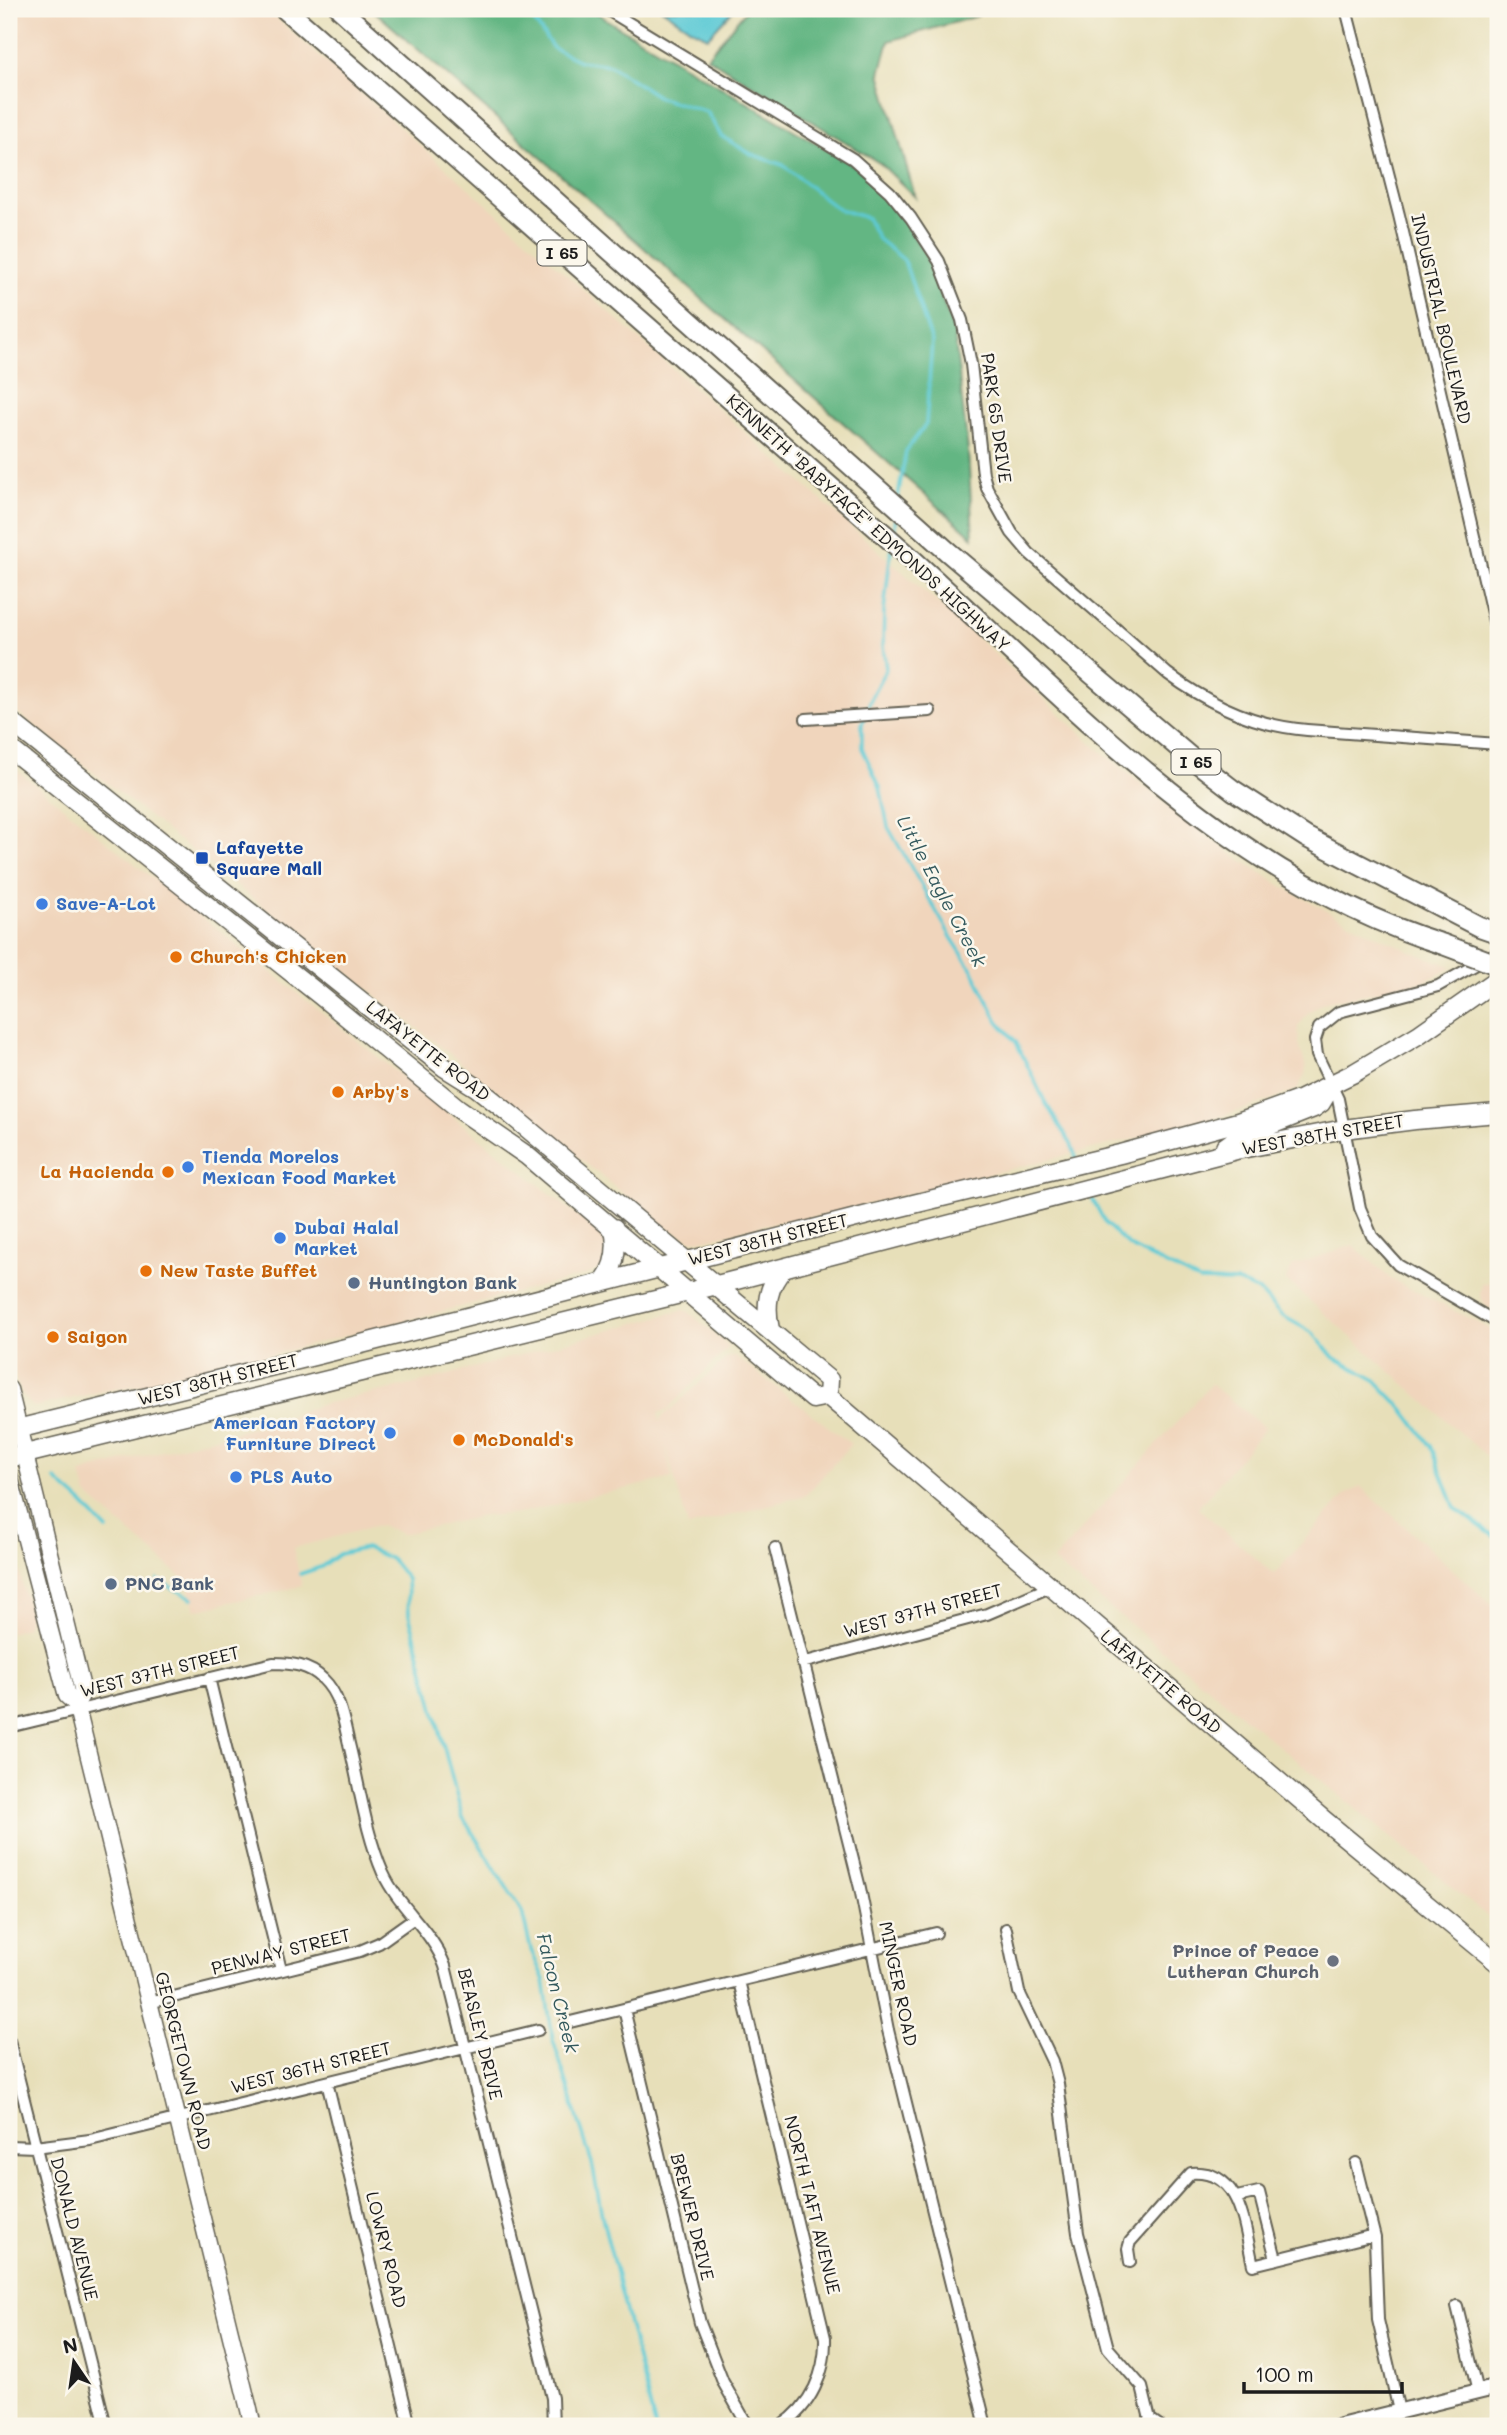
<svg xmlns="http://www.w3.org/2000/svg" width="1507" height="2435" font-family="Mali,sans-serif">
	<rect width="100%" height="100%" fill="#fbf7ec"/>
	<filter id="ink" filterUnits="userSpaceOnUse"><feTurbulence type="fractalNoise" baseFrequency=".0143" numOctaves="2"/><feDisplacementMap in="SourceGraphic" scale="14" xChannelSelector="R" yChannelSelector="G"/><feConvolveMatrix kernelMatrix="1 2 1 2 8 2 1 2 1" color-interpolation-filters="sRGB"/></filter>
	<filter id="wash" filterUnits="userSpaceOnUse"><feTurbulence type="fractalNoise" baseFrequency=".00686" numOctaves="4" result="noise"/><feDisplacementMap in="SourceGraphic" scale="28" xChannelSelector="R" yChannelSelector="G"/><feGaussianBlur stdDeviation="1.57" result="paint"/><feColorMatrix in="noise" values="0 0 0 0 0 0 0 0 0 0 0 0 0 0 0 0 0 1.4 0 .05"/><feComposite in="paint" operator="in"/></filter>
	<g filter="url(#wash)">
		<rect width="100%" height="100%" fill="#e7dfb9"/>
		<path fill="#f0d5bc" d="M9,9H266L984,644L1097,748L1166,804L1230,853L1283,887L1350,923L1415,953L1453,967L1424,982L1322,1003L1308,1013L1298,1027L1299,1045L1306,1067L1305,1074L1297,1090L1248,1108L1177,1130L1116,1143L820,1216L764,1225L708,1239L690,1240L664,1227L492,1087L9,706Z
			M9,764L607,1239L610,1250L603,1267L589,1274L168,1381L104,1391L33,1407L23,1395L16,1381L9,1353Z
			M1353,1245L1391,1279L1498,1333V1466L1286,1280L1292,1266Z
			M1498,1280V1313L1485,1306L1480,1294L1482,1284Z
			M683,1310L689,1312L729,1347L666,1411L658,1413L660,1422L661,1418L727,1358L735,1356L851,1444L806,1495L688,1527L665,1444L672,1478L519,1513L482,1516L402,1534L381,1525L293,1548L302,1586L195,1610L187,1582L87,1495L81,1475L89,1470L275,1422L323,1404L419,1383Z
			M1211,1384L1265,1428L1198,1508L1274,1574L1346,1494L1361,1487L1492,1605L1498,1598V1925L1053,1561Z
			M9,1529L30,1614L26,1628L9,1633Z"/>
		<path fill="#63b683" stroke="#406950" stroke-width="2" d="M372,9H592L607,20L858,168L885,193L925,253L954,332L968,451L973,537Z
			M747,9H984L977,16L889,41L880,73L915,197L881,164L707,57Z"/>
		<path fill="#5ecad5" stroke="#3d7378" stroke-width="2" d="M662,9H734L708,37L691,29Z"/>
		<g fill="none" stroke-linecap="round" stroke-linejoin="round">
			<path stroke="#5ecad5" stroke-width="3.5" d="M514,9L524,12L537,25L553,48L580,61L610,65L660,98L707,112L721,136L751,154L783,165L838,209L867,218L878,239L904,260L932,342L926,424L906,451L898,497
				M894,532L896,515
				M891,550L884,611L883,645L886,669L873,693L862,724V748L880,787L888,827L951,937L973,971L998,1021L1016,1042L1045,1102L1071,1144L1077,1160
				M1089,1193L1106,1224L1129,1246L1199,1281L1237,1282L1259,1291L1281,1315L1313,1333L1333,1357L1374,1379L1403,1409L1431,1446L1455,1508L1498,1539
				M56,1480L83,1504L107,1530
				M300,1574L321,1567L339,1554L366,1548L391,1559L407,1579L409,1614L462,1816L522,1912L531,1950L544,1980L553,2040L592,2163L603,2221L655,2426
				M158,1580L192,1598"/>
		</g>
	</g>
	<g filter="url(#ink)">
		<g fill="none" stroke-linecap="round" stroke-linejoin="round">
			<g stroke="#636053" stroke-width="14">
				<path id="minor" d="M606,9L853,159L890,192L911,218L939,261L962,320L971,364L983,474L987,488L1012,533L1029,553L1168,674C1209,704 1255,726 1307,730L1498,744
					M1346,9L1399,215L1498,639
					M806,719L930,711
					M1498,952L1438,986L1339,1012L1319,1028L1315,1040L1317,1055L1338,1099L1360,1208L1372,1236L1398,1265L1498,1323
					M775,1548L860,1888L888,2030L986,2426
					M802,1663L987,1614L1050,1587
					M209,1678L281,1970
					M9,1727L273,1663C292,1663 309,1665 323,1679C341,1696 344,1724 350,1748C360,1789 366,1834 383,1873C399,1908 432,1930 445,1966L552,2398L553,2426
					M1006,1929L1019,1992L1052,2061L1058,2084L1078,2233L1108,2348L1142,2387L1150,2419
					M739,1981L825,2338C826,2373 811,2406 781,2426
					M149,2003L360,1951L379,1943L414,1918
					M624,2009L700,2323L723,2382L748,2426
					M566,2023L936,1933
					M9,2040L106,2426
					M327,2082L410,2426
					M9,2146L35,2147L90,2140L538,2030
					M1356,2163L1375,2238L1378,2320L1399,2411
					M1237,2197L1259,2192L1276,2259
					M1130,2262L1128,2249L1130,2242L1191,2173C1242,2169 1244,2227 1253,2265L1374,2235
					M1457,2306L1478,2392
					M1145,2426L1150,2419L1160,2426"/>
			</g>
			<g stroke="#636053" stroke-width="18">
				<path id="tertiary" d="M1340,2426L1498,2387"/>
			</g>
			<g stroke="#636053" stroke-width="19">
				<path id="secondary" d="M9,1389L83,1692L76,1704
					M9,1475L67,1696L76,1704L253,2426"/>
			</g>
			<g stroke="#636053" stroke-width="21">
				<path id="primary" d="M9,720L444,1067L476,1087L510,1114L829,1380L828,1396
					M9,748L321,996L459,1109L526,1155L813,1399L828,1396
					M1225,1147L1236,1139L1314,1108L1321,1103L1332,1085
					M604,1281C616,1265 618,1248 614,1228
					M770,1330C765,1306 767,1286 784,1268
					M828,1396L1324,1820L1498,1963
					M9,1431L322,1354L872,1214L1120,1154L1238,1122L1299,1100L1354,1073L1418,1035L1498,979
					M9,1458L717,1285L1236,1150L1344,1129L1415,1120L1498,1113"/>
			</g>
			<g stroke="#636053" stroke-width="23">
				<path id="motorway" d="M285,9C488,187 692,365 895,544C1063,693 1221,875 1442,944
					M340,9L947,551L1190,757L1233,790L1306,837L1478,926L1498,933"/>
			</g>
			<use href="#minor" stroke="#fff" stroke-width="10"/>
			<use href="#tertiary" stroke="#fff" stroke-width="14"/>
			<use href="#secondary" stroke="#fff" stroke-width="16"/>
			<use href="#primary" stroke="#fff" stroke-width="18"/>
			<use href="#motorway" stroke="#fff" stroke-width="19"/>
			<g stroke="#636053" stroke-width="23" stroke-linecap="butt">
				<path id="motorway-bridge" d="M1442,944L1498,965"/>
			</g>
			<use href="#motorway-bridge" stroke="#fff" stroke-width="19"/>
		</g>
	</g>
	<rect fill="#1a4fb4" stroke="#fbf7ec" stroke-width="2.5" x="195" y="851" width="14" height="14" rx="3.5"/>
	<g fill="#3f7fe0" stroke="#fbf7ec" stroke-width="2.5">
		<circle cx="42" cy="904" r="7"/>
		<circle cx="188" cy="1167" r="7"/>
		<circle cx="280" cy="1238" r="7"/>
		<circle cx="390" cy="1433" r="7"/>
		<circle cx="236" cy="1477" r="7"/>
	</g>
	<g fill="#e8710a" stroke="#fbf7ec" stroke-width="2.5">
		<circle cx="176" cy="957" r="7"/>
		<circle cx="338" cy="1092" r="7"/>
		<circle cx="168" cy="1172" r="7"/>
		<circle cx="146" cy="1271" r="7"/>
		<circle cx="53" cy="1337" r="7"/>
		<circle cx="459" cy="1440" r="7"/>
	</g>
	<g fill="#5c6f8a" stroke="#fbf7ec" stroke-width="2.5">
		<circle cx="354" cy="1283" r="7"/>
		<circle cx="111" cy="1584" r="7"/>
	</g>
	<circle fill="#6b7280" stroke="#fbf7ec" stroke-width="2.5" cx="1333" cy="1961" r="7"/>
	<g text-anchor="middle" stroke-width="5" stroke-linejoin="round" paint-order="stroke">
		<g fill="#fbf7ec" stroke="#5f5e5a" stroke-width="2">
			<rect x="537.5" y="240.5" width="49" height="25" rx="5"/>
			<rect x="1171.5" y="749.5" width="49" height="25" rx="5"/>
		</g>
		<g font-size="16" font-weight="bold" fill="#1c1c1c">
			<text x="562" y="259">I 65</text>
			<text x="1196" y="768">I 65</text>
		</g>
		<g font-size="18" fill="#1c1c1c" stroke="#fbf7ec">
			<text transform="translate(1441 319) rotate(77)" y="6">INDUSTRIAL BOULEVARD</text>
			<text transform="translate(996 418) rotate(82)" y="6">PARK 65 DRIVE</text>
			<text transform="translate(868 523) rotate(42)" y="6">KENNETH "BABYFACE" EDMONDS HIGHWAY</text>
			<text transform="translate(428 1051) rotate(38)" y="6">LAFAYETTE ROAD</text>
			<text transform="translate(1323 1135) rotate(-10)" y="6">WEST 38TH STREET</text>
			<text transform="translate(768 1240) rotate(-14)" y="6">WEST 38TH STREET</text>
			<text transform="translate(218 1380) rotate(-14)" y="6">WEST 38TH STREET</text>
			<text transform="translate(923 1611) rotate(-15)" y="6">WEST 37TH STREET</text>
			<text transform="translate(160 1672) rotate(-14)" y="6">WEST 37TH STREET</text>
			<text transform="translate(1161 1682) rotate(40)" y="6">LAFAYETTE ROAD</text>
			<text transform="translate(281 1952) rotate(-14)" y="6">PENWAY STREET</text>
			<text transform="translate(898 1984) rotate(78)" y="6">MINGER ROAD</text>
			<text transform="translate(480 2034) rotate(76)" y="6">BEASLEY DRIVE</text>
			<text transform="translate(183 2061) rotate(76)" y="6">GEORGETOWN ROAD</text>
			<text transform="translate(311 2068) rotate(-14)" y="6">WEST 36TH STREET</text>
			<text transform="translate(812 2205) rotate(76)" y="6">NORTH TAFT AVENUE</text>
			<text transform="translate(692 2217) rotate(76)" y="6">BREWER DRIVE</text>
			<text transform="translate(74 2229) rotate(76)" y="6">DONALD AVENUE</text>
			<text transform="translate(386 2250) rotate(76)" y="6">LOWRY ROAD</text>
		</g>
		<g font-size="18" font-weight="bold" fill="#164399" stroke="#fbf7ec" text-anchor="start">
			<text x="216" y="854">Lafayette<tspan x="216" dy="21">Square Mall</tspan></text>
		</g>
		<g font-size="18" font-weight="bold" fill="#366cbe" stroke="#fbf7ec" text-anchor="start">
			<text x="56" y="910">Save-A-Lot</text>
			<text x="202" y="1163">Tienda Morelos<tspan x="202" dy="21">Mexican Food Market</tspan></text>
			<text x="294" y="1234">Dubai Halal<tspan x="294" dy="21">Market</tspan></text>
			<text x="376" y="1429" text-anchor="end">American Factory<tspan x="376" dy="21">Furniture Direct</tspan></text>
			<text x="250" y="1483">PLS Auto</text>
		</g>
		<g font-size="18" font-weight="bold" fill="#c56008" stroke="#fbf7ec" text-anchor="start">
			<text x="190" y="963">Church's Chicken</text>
			<text x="352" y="1098">Arby's</text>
			<text x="154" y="1178" text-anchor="end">La Hacienda</text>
			<text x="160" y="1277">New Taste Buffet</text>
			<text x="67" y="1343">Saigon</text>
			<text x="473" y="1446">McDonald's</text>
		</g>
		<g font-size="18" font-weight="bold" fill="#4e5e75" stroke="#fbf7ec" text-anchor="start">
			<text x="368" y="1289">Huntington Bank</text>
			<text x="125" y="1590">PNC Bank</text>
		</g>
		<g font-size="18" font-weight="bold" fill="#5b616d" stroke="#fbf7ec" text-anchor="end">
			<text x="1319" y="1957">Prince of Peace<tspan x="1319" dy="21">Lutheran Church</tspan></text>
		</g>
		<g font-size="19" font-style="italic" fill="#33595d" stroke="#fbf7ec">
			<text transform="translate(942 891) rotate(62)" y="7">Little Eagle Creek</text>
			<text transform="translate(558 1993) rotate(76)" y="7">Falcon Creek</text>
		</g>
	</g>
	<rect width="1507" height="2435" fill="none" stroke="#fbf7ec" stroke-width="35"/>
	<g transform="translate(74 2362) rotate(347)" stroke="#fbf7ec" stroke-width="5" paint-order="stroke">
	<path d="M0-5L12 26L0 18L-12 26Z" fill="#1c1c1c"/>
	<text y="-10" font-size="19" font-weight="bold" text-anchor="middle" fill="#1c1c1c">N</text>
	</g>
	<path d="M1244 2382v10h158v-10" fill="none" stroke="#1c1c1c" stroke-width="3.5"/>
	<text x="1255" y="2382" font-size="21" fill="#1c1c1c" stroke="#fbf7ec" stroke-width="5" paint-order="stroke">100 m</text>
</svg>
